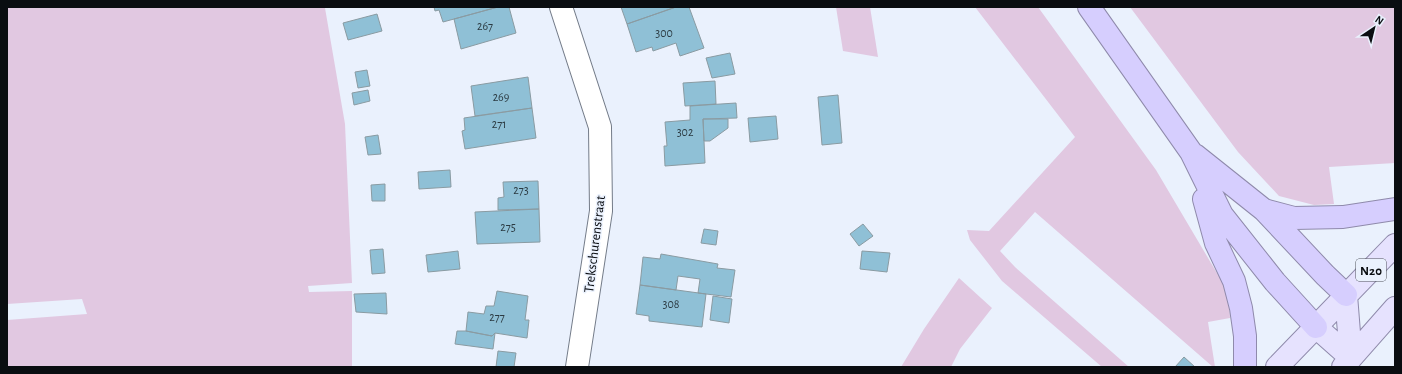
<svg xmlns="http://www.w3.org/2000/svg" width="1402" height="374" font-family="'Alegreya Sans',sans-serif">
	<rect width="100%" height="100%" fill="#eaf1fd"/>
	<path fill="#e1c8e1" d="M7,7H327L325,8L345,124L352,283L308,286L309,292L352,291V367H7V320L87,314L82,299L7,304Z
		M836,7H870L878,57L843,51Z
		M975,7H1038L1156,170L1224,285L1229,301L1230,318L1208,322L1215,367H1213L1035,212L1000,251L1015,267L1129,367H1102L1002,281L970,240L967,230L989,231L1075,137Z
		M1130,7H1395V163L1329,167L1334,204L1314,205L1279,196L1238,152Z
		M959,278L992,308L960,349L951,367H901L924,329Z"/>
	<path fill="#8fc0d6" stroke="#8a9ba2" d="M434,7H498L443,22L439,10L435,11Z
		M498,7H509L516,33L461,49L454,19Z
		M621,7H676L627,24Z
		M676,7H689L704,48L680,56L676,43L653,51L652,47L636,52L627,24Z
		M377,14L382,31L348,40L343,23Z
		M730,53L735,74L712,78L706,58Z
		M367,70L370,86L358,88L355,72Z
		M528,77L532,108L475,116L471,86Z
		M715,81L716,104L685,106L683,83Z
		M368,90L370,101L354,105L352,93Z
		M838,95L842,143L822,145L818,97Z
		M736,103L737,118L703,119L705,163L665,166L664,146H667L665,122L690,120V106Z
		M532,108L536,138L465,149L462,131L465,130L464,118Z
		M776,116L778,139L750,142L748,118Z
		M703,119H728V128L710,141H704Z
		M378,135L381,154L368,155L365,137Z
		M450,170L451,187L419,189L418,172Z
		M538,181L539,209L498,210V198L504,197L503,182Z
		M385,184V201H372L371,185Z
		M539,209L540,242L477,244L475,212Z
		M863,224L873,236L859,246L850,234Z
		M704,229L718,231L716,245L701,243Z
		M383,249L385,273L372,274L370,250Z
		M458,251L460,269L428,272L426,255Z
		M862,251L890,253L887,272L860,269Z
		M661,254L718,264L717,268L735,270L731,297L698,293L700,279L678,276L676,290L640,285L643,257L660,259Z
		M640,285L706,294L702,327L649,321V316L636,314Z
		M497,291L528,296L525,320H529L527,338L495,333L492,336L466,331L468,312L484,314L486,306H494Z
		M386,293L387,314L356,312L354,294Z
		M713,296L732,299L729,323L710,320Z
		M457,331H466L492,336L495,333L493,349L455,344Z
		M498,351L516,353L514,367H496Z
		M1184,357L1195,367H1175Z"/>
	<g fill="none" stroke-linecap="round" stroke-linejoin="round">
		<g stroke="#737b88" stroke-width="24">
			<path id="minor" d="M561,7L600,127L601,211L577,367"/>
		</g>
		<g stroke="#8f8aab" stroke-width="24">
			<path id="primary" d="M1346,295L1351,358
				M1316,327L1351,358
				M1277,367L1395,245
				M1343,367L1395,308"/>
		</g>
		<g stroke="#8f8aab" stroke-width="24">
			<path id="motorway" d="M1089,7L1191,152L1222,215L1275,282L1316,327
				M1195,155L1264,210L1325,275L1346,295
				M1204,199L1216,243L1234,281L1241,308L1245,336V367
				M1264,210L1294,218L1343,217L1395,209"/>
		</g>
		<use href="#minor" stroke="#fff" stroke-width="22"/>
		<use href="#primary" stroke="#e6e2fe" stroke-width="22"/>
		<use href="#motorway" stroke="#d6cefe" stroke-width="22"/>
	</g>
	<g text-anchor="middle" stroke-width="3" stroke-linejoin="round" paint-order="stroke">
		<g font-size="12" fill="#2b3a42">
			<text x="485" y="30">267</text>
			<text x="664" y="37">300</text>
			<text x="501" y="101">269</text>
			<text x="499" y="128">271</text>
			<text x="685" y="136">302</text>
			<text x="521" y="194">273</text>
			<text x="508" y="231">275</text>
			<text x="671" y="308">308</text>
			<text x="497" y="321">277</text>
		</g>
		<rect fill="#eaf1fd" stroke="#4d5158" stroke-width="1" x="1356" y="259" width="30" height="22" rx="3"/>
		<g font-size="13" font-weight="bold" fill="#0a0d11">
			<text x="1371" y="275">N20</text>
		</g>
		<g font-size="14" fill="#0a0d11" stroke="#eaf1fd">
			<text transform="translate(594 244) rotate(-83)" y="5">Trekschurenstraat</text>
		</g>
	</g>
	<rect width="1402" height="374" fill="none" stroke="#0a0d11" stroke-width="16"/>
	<g transform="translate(1374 28) rotate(35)" stroke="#eaf1fd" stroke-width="3" paint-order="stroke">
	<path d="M0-3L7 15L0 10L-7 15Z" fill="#0a0d11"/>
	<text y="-6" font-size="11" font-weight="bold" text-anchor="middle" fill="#0a0d11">N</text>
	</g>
</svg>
